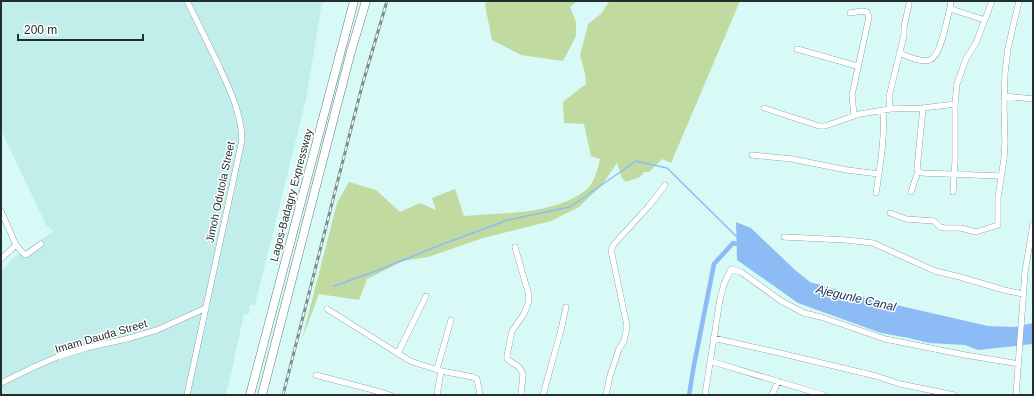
<svg xmlns="http://www.w3.org/2000/svg" width="1034" height="396" font-family="Arial,sans-serif">
	<rect width="100%" height="100%" fill="#d7faf7"/>
	<path fill="#c1edea" d="M1,1H330L322,3L306,99L255,305H250L249,314H244L231,374L225,395H1V272L13,258L54,231L46,225L1,130Z"/>
	<path fill="#c1daa0" d="M487,1H577L570,7L576,22V36L563,61L521,55L492,40L485,5Z
		M609,1H740L671,163L662,159L649,172H644L640,177L626,182L622,178L617,163L602,185L579,207L551,221L483,238L428,257L403,261L367,279L359,300L319,294L302,339L337,203L349,182L376,190L400,212L420,203L436,210L432,198L455,189L464,216C502,213 554,215 586,190C594,184 598,168 600,159L591,156L584,124L564,123L563,102L586,84L585,73L580,56L588,24L602,13Z"/>
	<path fill="#8cbbf6" d="M736,222L751,228L794,269L810,282L870,299L988,326L1015,327L1033,323V344L978,350L965,345L929,343L909,338L881,333L798,303L737,260Z"/>
	<g fill="none" stroke-linecap="round" stroke-linejoin="round">
		<path stroke="#8cbbf6" stroke-width="1.5" d="M334,286L379,270L435,247L508,220L570,207L636,161L667,168L737,237"/>
		<path stroke="#8cbbf6" stroke-width="4.5" d="M689,395L694,365L714,264L733,243L742,245"/>
		<g stroke="#5f7f7d" stroke-width="6">
			<path id="minor" d="M951,1L950,8L954,10L985,20
				M850,13L862,11L867,12L869,17L852,95L854,116
				M797,49L857,66
				M899,53C907,56 921,63 930,60C941,56 947,19 950,8
				M1004,96L1033,99
				M764,108L819,126H825L860,114L890,109L923,108L955,104
				M923,108L917,169L918,171L922,173L1000,176
				M890,109L889,97L904,35V27L909,4
				M752,155L792,159L847,170L879,174
				M911,192L918,171
				M953,192L955,162V104L957,84L966,59L976,43L992,1
				M876,193C880,167 885,138 883,111
				M1,211L16,245L25,255L27,254L41,244
				M890,213L906,219L934,221L940,227L945,228H961L976,232L998,225V197L1004,159L1005,143L1004,108L1005,73L1008,48L1019,1
				M784,237L846,240L873,243L935,271L960,277L1004,290L1023,294
				M515,247L528,292L529,301L524,314L512,331L507,356V359L519,367L523,374L521,395
				M1,259L16,245
				M327,309L410,361L441,371L473,377L477,379L480,395
				M713,338L784,354L876,376L900,384L954,395
				M398,353L426,296
				M710,361L823,395
				M437,369L451,320
				M316,375C340,382 365,387 390,395
				M1,383L34,367L57,357L86,348L126,339L157,330L206,308
				M187,395L242,140C241,111 229,88 217,62C207,41 197,21 187,1
				M437,395L441,371
				M543,395L561,330L566,307
				M606,395L610,376L619,349L624,341L627,326L611,250L614,244L649,206L665,185
				M705,395L720,299L724,284L731,269L741,272L781,301L804,313L821,317L885,339L965,355L1019,364
				M772,395L778,381
				M1016,395L1025,272L1033,224"/>
		</g>
		<g stroke="#5f7f7d" stroke-width="9">
			<path id="highway" d="M250,395L354,1
				M262,395L350,55L366,1"/>
		</g>
		<use href="#minor" stroke="#fff" stroke-width="5.5"/>
		<use href="#highway" stroke="#fff" stroke-width="8"/>
		<g stroke="#788f8d" stroke-width="3">
			<path id="rail" d="M283,395L362,86L387,1"/>
		</g>
		<use href="#rail" stroke="#fff" stroke-width="1.5" stroke-dasharray="4.5" stroke-linecap="butt"/>
	</g>
	<g text-anchor="middle" stroke-width="3" stroke-linejoin="round" paint-order="stroke">
		<g font-size="11" fill="#222f2e" stroke="#fff">
			<text transform="translate(220 192) rotate(-78)" y="4">Jimoh Odutola Street</text>
			<text transform="translate(291 195) rotate(-75)" y="4">Lagos-Badagry Expressway</text>
			<text transform="translate(101 336) rotate(-16)" y="4">Imam Dauda Street</text>
		</g>
		<g font-size="12" font-style="italic" fill="#0e2d52" stroke="#fff">
			<text transform="translate(856 298) rotate(13)" y="4">Ajegunle Canal</text>
		</g>
	</g>
	<rect width="1034" height="396" fill="none" stroke="#222f2e" stroke-width="4"/>
	<path d="M18 34v6h125v-6" fill="none" stroke="#222f2e" stroke-width="2"/>
	<text x="24" y="34" font-size="12" fill="#222f2e" stroke="#ffffff" stroke-width="3" paint-order="stroke">200 m</text>
</svg>
